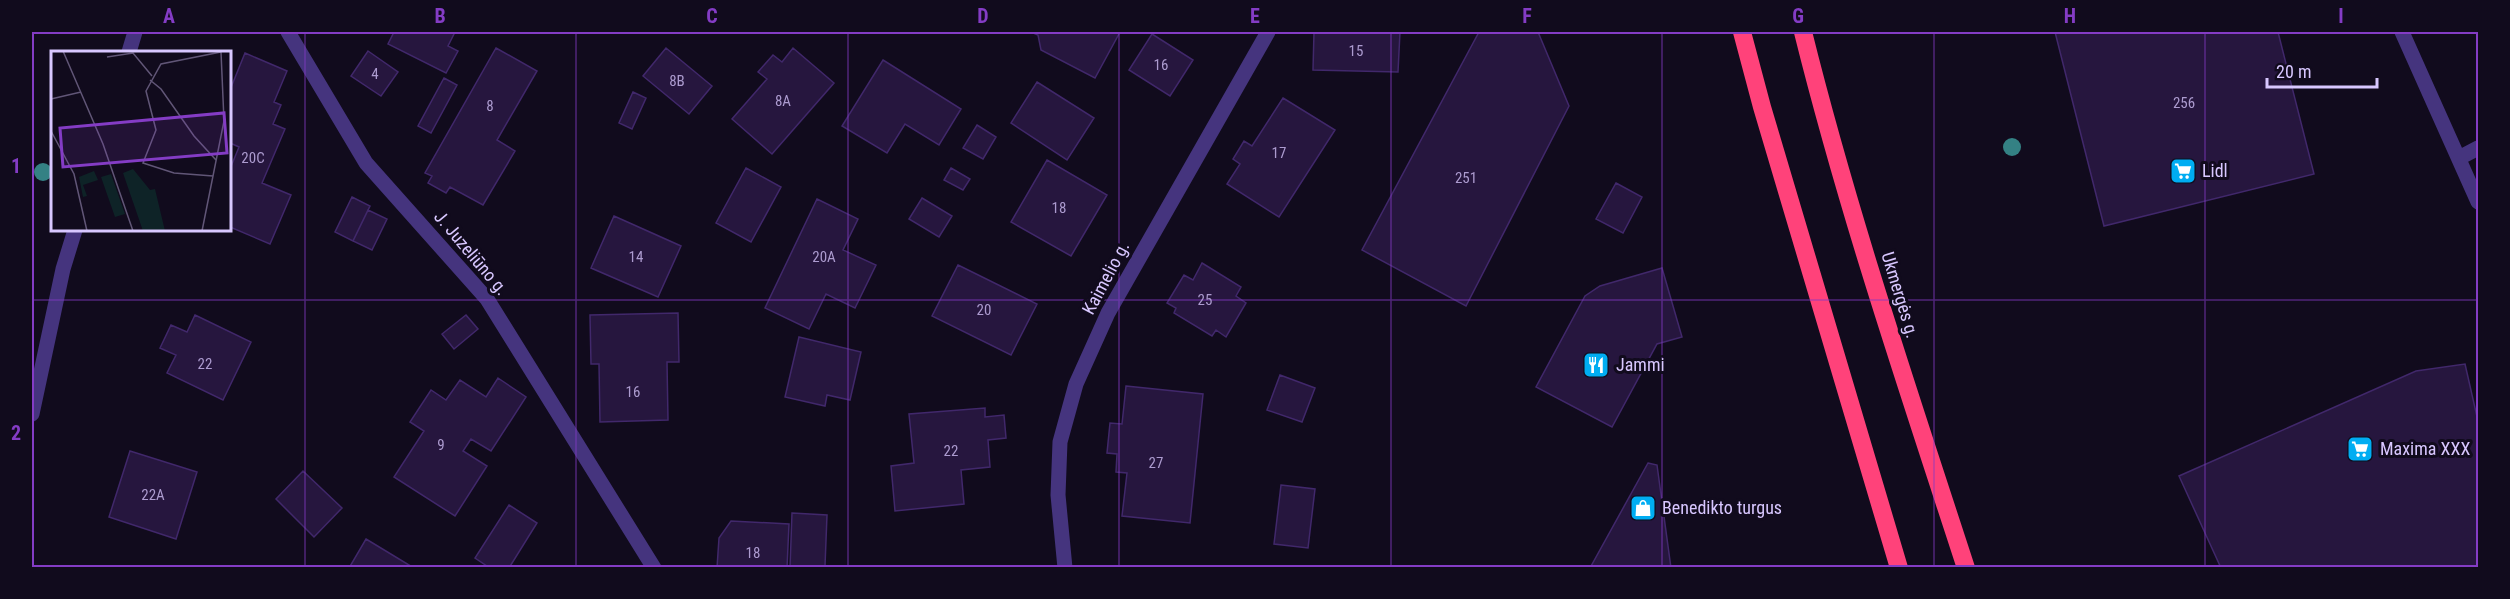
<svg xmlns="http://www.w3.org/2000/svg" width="2510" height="599" font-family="'Roboto Condensed',sans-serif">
	<rect width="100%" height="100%" fill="#110b1d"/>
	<path fill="#26163e" stroke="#41286b" stroke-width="1.5" d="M394,32H455L448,46L458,51L446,73L388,44Z
		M1031,32H1120L1095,78L1041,50L1038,35Z
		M1314,32H1400L1398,72L1313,70Z
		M1479,32H1538L1569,106L1466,306L1362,250Z
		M2055,32H2278L2314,174L2104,226Z
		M1152,34L1193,60L1170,96L1129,70Z
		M496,48L537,71L497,140L515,151L483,205L450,187L446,193L428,183L432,176L425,173Z
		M666,48L712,86L689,114L643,76Z
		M793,48L834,83L772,154L732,119L767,79L758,72L773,55L782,62Z
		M368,51L398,72L381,96L351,76Z
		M245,53L287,71L274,102L281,105L273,124L285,129L262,183L291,195L270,244L230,227V169L239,147L230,143V90Z
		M883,60L961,109L939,145L905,124L887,153L842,126Z
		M444,78L457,85L431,133L418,126Z
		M1037,82L1094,118L1067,160L1011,123Z
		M633,92L646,98L632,129L619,123Z
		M1283,98L1335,130L1279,217L1227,184L1240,164L1233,159L1244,141L1252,146Z
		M977,125L996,137L983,159L963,148Z
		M1047,160L1107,195L1071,256L1011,222Z
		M746,168L781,187L751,242L716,223Z
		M951,168L970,179L963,190L944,180Z
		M1616,183L1642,197L1623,233L1596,219Z
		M352,197L370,206L353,241L335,232Z
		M922,198L952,216L939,237L909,219Z
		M817,199L858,219L843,250L876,265L855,308L826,294L809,329L765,308Z
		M368,210L387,219L372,250L353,241Z
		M614,216L681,246L658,297L591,268Z
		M1202,263L1241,287L1236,296L1246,303L1226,337L1216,330L1212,336L1174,313L1176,308L1167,303L1184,275L1193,280Z
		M958,265L1037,304L1011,355L932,316Z
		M1662,268L1682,337L1657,344L1612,427L1536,387L1585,296L1600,286Z
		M678,313L679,362H667L668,420L600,422L599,364H591L590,315Z
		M195,315L251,342L223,400L167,373L176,355L160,348L171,325L187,332Z
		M466,315L478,329L454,349L442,334Z
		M799,337L861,352L850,400L827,395L825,406L785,397Z
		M2465,364L2478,421V568H2221L2179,476L2416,371Z
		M1280,375L1315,388L1302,422L1267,410Z
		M498,378L526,397L491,451L471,439L463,451L487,466L455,516L394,477L424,431L410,422L431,390L446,400L460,380L486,397Z
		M1126,386L1203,394L1190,523L1122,516L1127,473L1116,472L1117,454L1107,453L1110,423L1122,424Z
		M985,408V417L1004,415L1006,438L988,440L990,467L961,470L964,504L895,511L891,466L914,463L909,414Z
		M130,451L197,472L176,539L109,517Z
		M1648,463L1657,465L1671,568H1590Z
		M303,471L342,508L314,537L276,499Z
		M1281,485L1315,489L1308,548L1274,544Z
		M509,505L537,523L509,568H490L475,558Z
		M792,513L827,515L825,566L855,568H790Z
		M731,521L789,524L787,568H717L719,538Z
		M366,539L414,568H349Z"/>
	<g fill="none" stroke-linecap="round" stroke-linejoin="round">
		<path stroke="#45347e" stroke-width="15" d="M288,32L366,163L487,299L654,568
			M2402,32L2478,202
			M129,52L135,32
			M2459,158L2478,148
			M32,414L63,269L75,230
			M1065,568L1058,495L1060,442L1076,384L1108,313L1268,32"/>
		<path stroke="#ff427a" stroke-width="18" d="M1742,32L1762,107L1899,568
			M1803,32C1848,213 1908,390 1966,568"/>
	</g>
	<g fill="#348184">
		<circle cx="2012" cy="147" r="9"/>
		<circle cx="43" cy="172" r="9"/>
	</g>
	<path fill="none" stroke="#843cc5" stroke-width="1.5" stroke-opacity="0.55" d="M305,32V568M576,32V568M848,32V568M1119,32V568M1391,32V568M1662,32V568M1934,32V568M2205,32V568M32,300H2478"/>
	<defs>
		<g id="supermarket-square" transform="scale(1.35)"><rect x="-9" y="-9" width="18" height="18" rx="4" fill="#00adf2" stroke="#110b1d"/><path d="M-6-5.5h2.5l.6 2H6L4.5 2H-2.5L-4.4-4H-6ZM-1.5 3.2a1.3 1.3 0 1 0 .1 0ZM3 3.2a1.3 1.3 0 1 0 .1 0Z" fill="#fff"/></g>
		<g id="restaurant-square" transform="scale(1.35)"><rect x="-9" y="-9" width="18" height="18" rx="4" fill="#00adf2" stroke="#110b1d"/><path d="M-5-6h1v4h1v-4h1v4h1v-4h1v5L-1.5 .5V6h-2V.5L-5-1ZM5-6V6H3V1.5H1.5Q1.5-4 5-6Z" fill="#fff"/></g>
		<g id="shop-square" transform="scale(1.35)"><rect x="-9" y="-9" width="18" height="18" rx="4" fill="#00adf2" stroke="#110b1d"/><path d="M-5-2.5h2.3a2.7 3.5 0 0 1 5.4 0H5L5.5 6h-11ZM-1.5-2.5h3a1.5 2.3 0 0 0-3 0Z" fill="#fff"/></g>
	</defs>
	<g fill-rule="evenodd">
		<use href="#supermarket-square" x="2183" y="171"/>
		<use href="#restaurant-square" x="1596" y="365"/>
		<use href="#supermarket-square" x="2360" y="449"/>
		<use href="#shop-square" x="1643" y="508"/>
	</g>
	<g text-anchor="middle" stroke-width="6" stroke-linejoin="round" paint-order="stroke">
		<g font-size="15" fill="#ac9bcf">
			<text x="1356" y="56">15</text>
			<text x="1161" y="70">16</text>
			<text x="375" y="79">4</text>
			<text x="677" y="86">8B</text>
			<text x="783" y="106">8A</text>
			<text x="2184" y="108">256</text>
			<text x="490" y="111">8</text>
			<text x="1279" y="158">17</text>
			<text x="253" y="163">20C</text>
			<text x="1466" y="183">251</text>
			<text x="1059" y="213">18</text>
			<text x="636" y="262">14</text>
			<text x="824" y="262">20A</text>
			<text x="1205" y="305">25</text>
			<text x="984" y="315">20</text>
			<text x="205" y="369">22</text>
			<text x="633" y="397">16</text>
			<text x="441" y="450">9</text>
			<text x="951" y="456">22</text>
			<text x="1156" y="468">27</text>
			<text x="153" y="500">22A</text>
			<text x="753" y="558">18</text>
		</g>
		<g font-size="18" fill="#d8c7ff" stroke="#110b1d" text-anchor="start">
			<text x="2202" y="177">Lidl</text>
			<text x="1616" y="371">Jammi</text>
			<text x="2380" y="455">Maxima XXX</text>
			<text x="1662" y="514">Benedikto turgus</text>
		</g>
		<g font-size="18" fill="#d8c7ff" stroke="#110b1d">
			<text transform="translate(471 253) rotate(50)" y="6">J. Juzeliūno g.</text>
			<text transform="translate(1106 278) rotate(-62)" y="6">Kaimelio g.</text>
			<text transform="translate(1900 295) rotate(73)" y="6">Ukmergės g.</text>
		</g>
	</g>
	<g transform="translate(51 51)">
		<rect width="180" height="180" fill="#110b1d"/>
		<path d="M82,118L99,139L104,138L114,180H92L72,122ZM43,120L47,129L32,134L36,145L32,146L28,126ZM60,123L74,163L64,166L50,126Z" fill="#0e2327"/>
		<path fill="none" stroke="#615677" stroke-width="1.5" d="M12,0L52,93L82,180M56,6L82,2L101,25M99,29L110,38L143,85L165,109M0,48L30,41M0,80L23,123L36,180M162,125L123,122L92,112L105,79L95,40L110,13L170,1M151,180L173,70L170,1"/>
		<path fill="#843cc5" fill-opacity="0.15" stroke="#843cc5" stroke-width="3" d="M173,62L176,102L12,116L9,77Z"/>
		<rect width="180" height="180" fill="none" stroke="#d8c7ff" stroke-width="3"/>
	</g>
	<rect width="2510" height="599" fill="none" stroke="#110b1d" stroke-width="66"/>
	<path d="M2267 78v9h110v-9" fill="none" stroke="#d8c7ff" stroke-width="3"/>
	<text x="2276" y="78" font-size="18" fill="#d8c7ff" stroke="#110b1d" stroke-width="4.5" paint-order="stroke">20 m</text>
	<rect x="33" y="33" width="2444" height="533" fill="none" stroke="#843cc5" stroke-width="2"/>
	<g font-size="20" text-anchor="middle" font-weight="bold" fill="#843cc5">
		<text x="169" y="23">A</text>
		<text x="440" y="23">B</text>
		<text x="712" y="23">C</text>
		<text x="983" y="23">D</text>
		<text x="1255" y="23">E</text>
		<text x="1527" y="23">F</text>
		<text x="1798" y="23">G</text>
		<text x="2070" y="23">H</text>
		<text x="2341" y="23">I</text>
		<text x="16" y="173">1</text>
		<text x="16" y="440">2</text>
	</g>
</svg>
